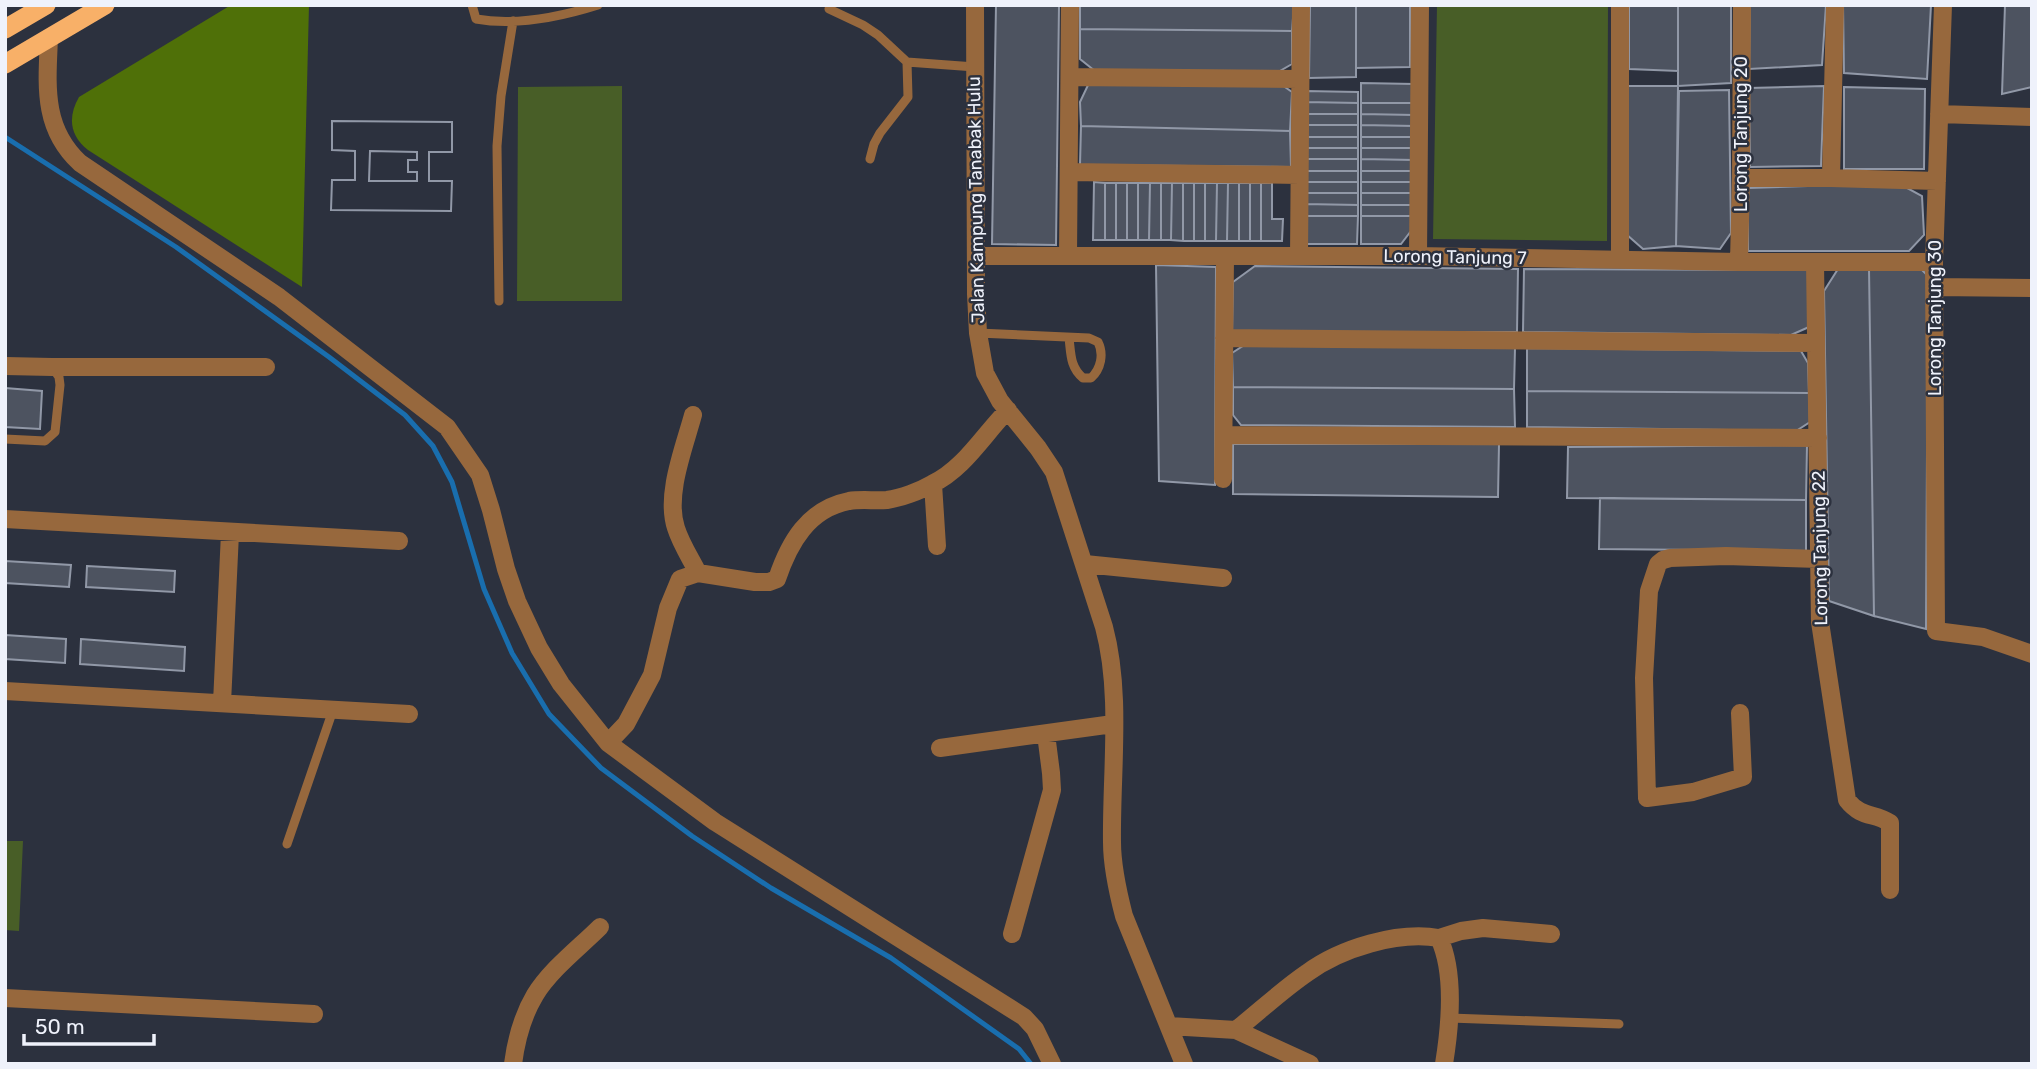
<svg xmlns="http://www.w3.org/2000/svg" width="2037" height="1069" font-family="Rubik,sans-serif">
	<rect width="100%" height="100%" fill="#2c313e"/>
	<path fill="#485e27" d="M1437,5H1608L1607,241L1433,239Z
		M622,86V301H517L518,87Z
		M5,841H23L19,931L5,930Z"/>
	<path fill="#4f7008" d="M231,5H309L302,287L88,150C69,135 68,116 79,97Z"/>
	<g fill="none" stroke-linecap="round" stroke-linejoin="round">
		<path stroke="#196eae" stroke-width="5" d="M5,137L176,247L329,357L405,415L433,446L452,482L484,589L512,653L549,714L601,768L692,836L771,888L891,958L1019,1049L1031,1064"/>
	</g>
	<path fill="#4d5360" stroke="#9198a7" stroke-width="2" fill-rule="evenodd" d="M996,5H1059L1056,245L992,244Z
		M1080,5H1294L1292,31L1080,29Z
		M1310,5H1356V77L1309,78Z
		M1356,5H1410V67L1356,68Z
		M1629,5H1678V71L1629,69Z
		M1678,5H1731V83L1678,86Z
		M1750,5H1826L1822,65L1749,69Z
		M1843,5H1931L1927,79L1844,73Z
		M2005,5H2032V87L2002,94Z
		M1080,29L1292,31V64L1278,72L1095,71L1080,59Z
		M1089,83L1282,85L1292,92L1290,131L1081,126L1080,102Z
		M1361,83L1414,84V103H1361Z
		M1626,86H1678L1676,246L1643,249L1626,234Z
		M1824,86L1821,166L1750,167L1749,88Z
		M1844,87L1925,89L1924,169H1844Z
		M1729,90L1731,233L1720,249L1676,246L1679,91Z
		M1305,91L1358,92V103L1305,102Z
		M1305,102L1358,103V114H1305Z
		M1361,103H1414V115L1361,114Z
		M1305,114H1358V125H1305Z
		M1361,114L1414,115V126L1361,125Z
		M332,121L452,122V152H429V181H452L451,211L331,210L332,180H355V151L332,150ZM370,151L417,152V160H408V172H417V181H369Z
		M332,121L452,122V152H429V181H452L451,211L331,210L332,180H355V151L332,150Z
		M1305,125H1358V137H1305Z
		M1361,125L1414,126V137H1361Z
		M1081,126L1290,131L1291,167L1080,165Z
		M1305,137H1358V148H1305Z
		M1361,137H1414V148H1361Z
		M1305,148H1358V159H1305Z
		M1361,148H1414V160L1361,159Z
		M370,151L417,152V160H408V172H417V181H369Z
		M1305,159H1358V171H1305Z
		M1361,159L1414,160V171H1361Z
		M1305,171H1358V182H1304Z
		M1361,171H1414V182H1361Z
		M1094,182L1105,183V240H1093Z
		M1304,182H1358V193H1304Z
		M1361,182H1414V193H1361Z
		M1105,183H1116V240H1105Z
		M1116,183H1127V240H1116Z
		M1127,183H1138V240H1127Z
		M1138,183H1150L1149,240H1138Z
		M1150,183H1161V240H1149Z
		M1161,183H1172L1171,240H1161Z
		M1172,183H1183V241L1171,240Z
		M1183,183H1194V241H1183Z
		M1194,183H1205V241H1194Z
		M1205,183H1217L1216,241H1205Z
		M1217,183H1228L1227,241H1216Z
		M1228,183H1239V241H1227Z
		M1239,183H1250V241H1239Z
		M1250,183H1261V241H1250Z
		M1261,183H1272V219H1283L1282,241H1261Z
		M1898,183L1922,196L1924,235L1909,251H1748V188Z
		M1304,193H1358V205L1304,204Z
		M1361,193H1414V205H1361Z
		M1304,204L1358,205V216H1304Z
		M1361,205H1414V216H1361Z
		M1304,216H1358L1357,244H1304Z
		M1361,216H1414V227L1401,244H1361Z
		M1916,264L1928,276L1926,629L1874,616L1869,268Z
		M1156,265L1216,267L1215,485L1159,481Z
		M1255,266L1518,269L1517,332H1232L1233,282Z
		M1869,268L1874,616L1829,601L1824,291L1838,269Z
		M1524,269L1808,270L1809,327L1791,335L1523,332Z
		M1246,344L1515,348L1514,389L1233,387L1232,353Z
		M1527,348L1801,351L1808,363L1809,393L1527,391Z
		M1233,387L1514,389L1515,427L1241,425L1233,415Z
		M5,388L42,391L40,429L5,427Z
		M1527,391L1809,393L1810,422L1796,431L1527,427Z
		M1233,444H1499L1498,497L1233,494Z
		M1807,445L1806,500L1567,498L1568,447Z
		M1600,498L1806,500V551L1599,549Z
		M5,561L71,565L69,587L5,583Z
		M87,566L175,571L174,592L86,587Z
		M5,635L66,639L65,663L5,659Z
		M81,639L185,647L184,671L80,664Z"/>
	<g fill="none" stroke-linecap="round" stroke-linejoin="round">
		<path stroke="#97683d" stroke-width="9" d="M472,5L476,19C515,26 560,17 598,5
			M829,9L863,25L878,35L907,62L975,67
			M870,159L874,144L880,133L908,97L907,62
			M499,301L497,146L501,96L513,21
			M978,333L1089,338L1098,342C1104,354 1101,369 1091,378H1083C1070,367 1071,354 1069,338
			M5,439L45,441L55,432L60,385L59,377L52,367
			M287,844L333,710
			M1450,1018L1619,1024"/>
		<path stroke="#97683d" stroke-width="18" d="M975,5L976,294L978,333L985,373L1000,401L1038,448L1054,472L1104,627C1122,694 1111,772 1112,842C1112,867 1118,893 1124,916L1184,1064
			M1943,5L1934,262L1936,631L1983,637L2032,654
			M49,38C47,85 42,128 80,163L279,297L447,427L480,475L491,510L506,569L517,601L539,648L561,684L608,743L715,822L1024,1017L1035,1029L1052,1064
			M1070,77L1299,79
			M1939,114L2032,117
			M1069,172L1299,175
			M1741,178H1831L1835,5
			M1831,178L1937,181
			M976,256H1418L1739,262H1934
			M1068,256L1070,5
			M1299,256L1301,5
			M1418,256L1420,5
			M1620,260V5
			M1739,262L1741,178L1742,5
			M1815,262L1820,622L1847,800C1862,819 1874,812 1890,823V890
			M1934,287L2032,288
			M1224,338L1816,343
			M5,366L52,367H266
			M693,415C684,448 665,495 676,528C681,544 691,559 698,573
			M1224,435L1818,438
			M1223,479L1225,257
			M933,484L937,546
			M5,519L399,541
			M1085,564L1223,578
			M5,691L409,714
			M222,703L230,533
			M1740,713L1743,777L1693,792L1647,798L1644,678L1649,591L1658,564L1663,560L1670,558L1726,556L1819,559
			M608,743L626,724L652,675L668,608L680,579L698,573L755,582H769L777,579C789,543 808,509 849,501C861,499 875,501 887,500C901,498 920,491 932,484C964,469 984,434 1008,410
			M940,748L1113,724
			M1012,934L1052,790L1051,773L1046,734
			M1439,938L1461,931L1483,928L1551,934
			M5,998L314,1014
			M1169,1026L1236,1030C1260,1011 1282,990 1307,973C1341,948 1398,931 1439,938C1455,972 1450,1027 1444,1064
			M1236,1030L1310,1064
			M513,1064C516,1041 523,1015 535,995C551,969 579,948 600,927"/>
		<path stroke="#f8b068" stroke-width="19" d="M5,29L46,5
			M5,64L105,5"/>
	</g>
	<g text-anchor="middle" stroke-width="5" stroke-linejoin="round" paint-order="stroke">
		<g font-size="18" fill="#eff2fb" stroke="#2c313e">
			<text transform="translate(1741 134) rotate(-90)" y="6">Lorong Tanjung 20</text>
			<text transform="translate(976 200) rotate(-91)" y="6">Jalan Kampung Tanabak Hulu</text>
			<text transform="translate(1455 257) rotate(1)" y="6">Lorong Tanjung 7</text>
			<text transform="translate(1935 318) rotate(-90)" y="6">Lorong Tanjung 30</text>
			<text transform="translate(1820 548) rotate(-91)" y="6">Lorong Tanjung 22</text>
		</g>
	</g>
	<rect width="2037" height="1069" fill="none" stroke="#eff2fb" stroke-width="14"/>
	<path d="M24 1034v10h130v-10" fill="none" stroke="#eff2fb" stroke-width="3.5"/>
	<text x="35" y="1034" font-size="21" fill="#eff2fb" stroke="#2c313e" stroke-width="5" paint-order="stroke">50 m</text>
</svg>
